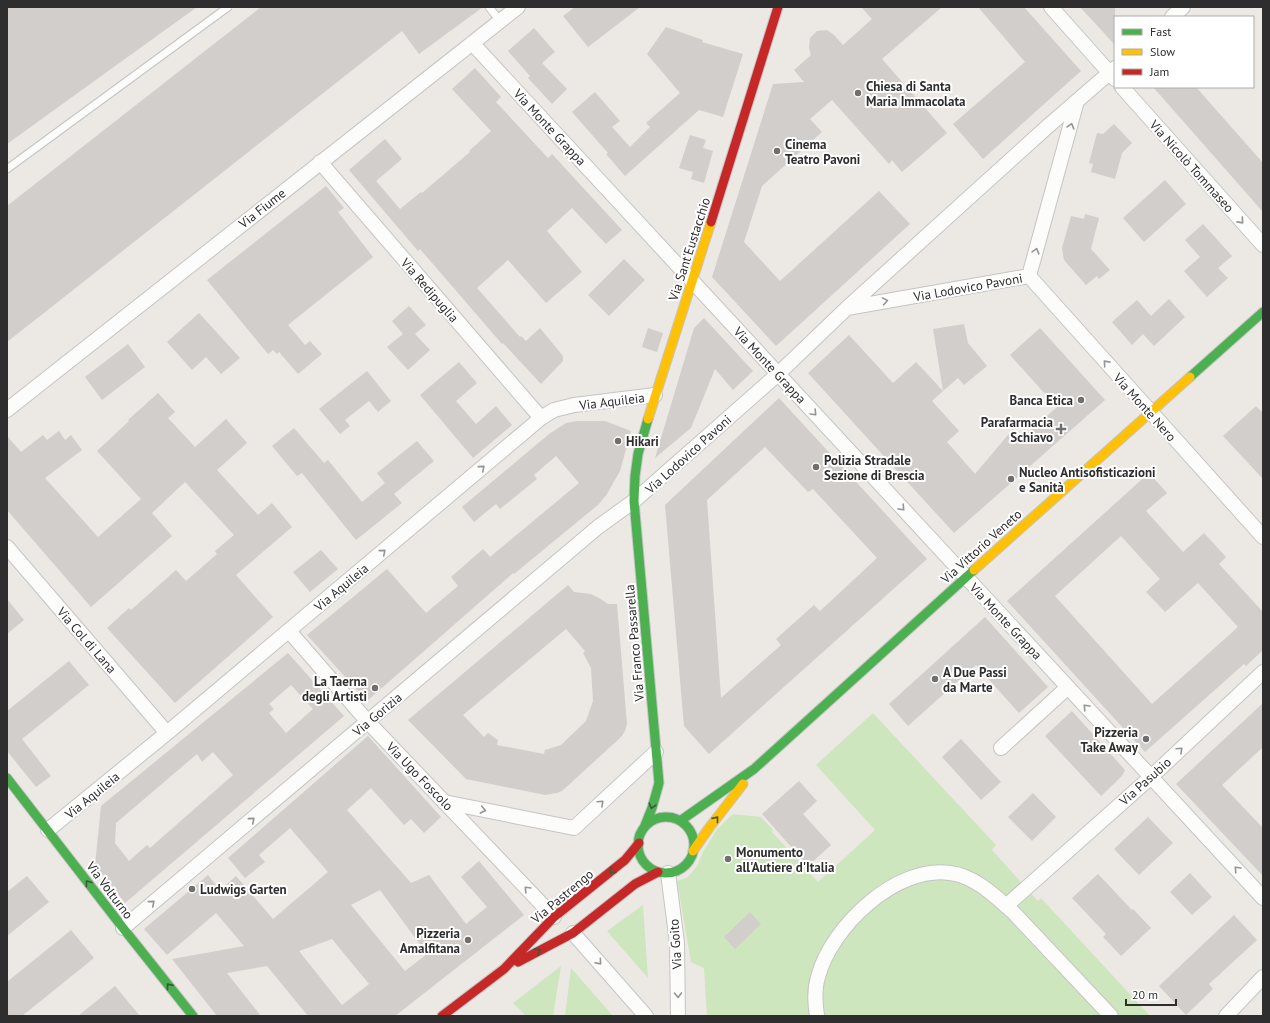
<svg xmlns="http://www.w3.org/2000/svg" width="1270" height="1023" font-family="'PT Sans',sans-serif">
	<rect width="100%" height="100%" fill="#ece8e4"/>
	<path fill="#cee6be" d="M873,713L996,845L992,850L1038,901L1041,898L1150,1016H707L704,968L691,962L677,881L688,877L697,866L703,852L717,829L733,814L761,817L773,830L772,832L818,882L875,830L816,765Z
		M643,905L648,978L607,931Z
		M561,966L553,1016H526L513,1003Z
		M571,968L613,1016H565Z"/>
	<path fill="#d1cecb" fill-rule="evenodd" d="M7,7H197L7,144Z
		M261,7H483L419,54L402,31L7,342V206Z
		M575,7H640L588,47L563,16Z
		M861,7H942L882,59L947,133L902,172L892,160L889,164L832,100L810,119L822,132L762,186L744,242L780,281L879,191L910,224L776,346L712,277L773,84L804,82L794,70L811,55L809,48L810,38L817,31L827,30L834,35L843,45L872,19Z
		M978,7H1024L1081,71L983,159L953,124L1025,62Z
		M1080,7H1115V45Z
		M666,27L703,40L702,42L743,54L723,117L699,110L625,176L606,154L608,153L572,112L595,92L620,121L612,127L630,147L650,127L646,123L680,93L647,54Z
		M534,28L555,52L542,63L567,89L552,104L528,78L530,76L508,51Z
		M475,68L501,97L496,102L548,158L552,154L622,230L606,244L572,208L547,231L582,272L546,303L508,260L477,288L520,337L521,336L526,341L540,328L563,356V361L541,384L503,343L502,344L420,249L418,251L349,170L385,139L402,159L376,181L400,209L421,192L422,193L470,152L469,151L491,131L452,89Z
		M1153,87H1196L1263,163V212Z
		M1114,124L1132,143L1122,153L1115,179L1091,172L1093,164L1089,163L1097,133L1103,134Z
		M690,135L706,140L703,148L713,151L704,183L691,179L693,172L679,168Z
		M1165,180L1186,204L1144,242L1123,218Z
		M326,186L344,208L338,212L373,257L288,325L305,345L310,341L322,354L298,374L279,352L277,354L273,350L268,354L207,280Z
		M1085,214L1099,218L1091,249L1110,270L1099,279L1097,276L1086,285L1064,260L1062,248L1071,216L1084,219Z
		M1203,224L1232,256L1218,268L1228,278L1207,297L1184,271L1200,257L1185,240Z
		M624,259L645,280L609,316L588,295Z
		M1169,299L1185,317L1154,346L1143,334L1132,345L1112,322L1137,300L1151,316Z
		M409,306L426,325L415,334L430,350L408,370L387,347L403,334L392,321Z
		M199,313L240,358L221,374L206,357L192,370L167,342Z
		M704,318L753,371L733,390L715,369L691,428L655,458L694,328Z
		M964,324L968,343L987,366L964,385L958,378L943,391L933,329Z
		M648,328L663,333L657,352L642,347Z
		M1040,328L1105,400L954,533L808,373L849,335L893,383L916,362L943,391L932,401L959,431L947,442L975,474L1013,429L1021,439L1057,407L1010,355Z
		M128,344L145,367L102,400L85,377Z
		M459,362L477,383L456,401L476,424L496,406L512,425L473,458L420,395Z
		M367,371L391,401L378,412L369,401L345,420L350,426L340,434L319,409Z
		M158,393L175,412L168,418L195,447L226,419L247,443L217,470L258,515L272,503L292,527L236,575L273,617L175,703L107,628L129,608L131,610L176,570L186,581L217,554L215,551L234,535L185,482L152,513L172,536L91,607L7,510V436L21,452L43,435L47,440L59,431L65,440L71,435L82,450L45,478L98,537L141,499L97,451L129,421L128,420Z
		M779,398L927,559L709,754L684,726L665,505ZM765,447L808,492L813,489L877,558L820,611L814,605L776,639L781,645L721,698L707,500Z
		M1256,406L1263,413V479L1223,436Z
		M577,421H605L631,431L620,471L607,494L599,504L514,574L513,573L367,701L307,635L387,569L426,613L458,586L451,577L483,549L490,557L579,483L556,456L534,475L537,479L500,509L496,504L474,522L462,507L549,434L566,423Z
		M294,428L324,463L328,460L362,502L385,483L377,473L417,441L434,461L394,494L402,503L356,540L302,473L297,476L272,446Z
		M1149,473L1167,493L1146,511L1183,552L1204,533L1226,557L1219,564L1263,612V650L1246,666L1244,664L1145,752L1007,601ZM1121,536L1160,579L1146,592L1165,612L1198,583L1238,627L1152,704L1055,596Z
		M321,550L338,569L310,592L293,572Z
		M568,585L574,592L591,594L599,598L608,604H617L627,724L625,731L621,737L562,791L557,793L545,795L466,779L408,720ZM566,629L585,651L583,653L591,668L593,701L586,721L561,745L545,750L544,754L497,745L498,740L488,733L484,737L463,715Z
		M7,599L24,620L7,634Z
		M985,617L1048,687L1019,713L976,665L908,726L889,704Z
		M288,653L344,716L125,903L95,865L101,806ZM291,685L313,709L286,733L269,713L274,709L269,704ZM213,752L233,775L150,848L147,845L129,861L115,843L116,823L197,754L202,762Z
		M69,661L89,685L22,739L51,776L36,787L7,751V711Z
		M1263,703V747L1222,785L1263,828V876L1176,784Z
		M1072,711L1125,770L1122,776L1101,796L1045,736Z
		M368,736L441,817L424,833L411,819L404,825L371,788L347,810L411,883L429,875L466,924L487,907L461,877L479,861L524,915L395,1016H308L267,966L227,973L261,1016H217L172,959L244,946L216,913L167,955L144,929L208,875L220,890L236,876L273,919L328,872L290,828L259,855L265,862L245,878L228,858ZM380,890L427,954L405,971L351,905ZM332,939L369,984L342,1005L299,951Z
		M961,739L1001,782L981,800L942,757Z
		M799,781L817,801L803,814L831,845L808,866L762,814Z
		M1033,793L1056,817L1032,841L1008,817Z
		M1148,817L1173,843L1139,875L1114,849Z
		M1190,873L1212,897L1192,915L1170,892Z
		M1098,874L1132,910L1133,909L1151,928L1121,956L1103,937L1106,934L1072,898Z
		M27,876L49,902L7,936V892Z
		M750,912L761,924L735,949L724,937Z
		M1234,915L1257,940L1209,984L1213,989L1186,1015L1159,986Z
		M71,930L94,958L22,1016H7V982Z
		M115,986L140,1016H78Z"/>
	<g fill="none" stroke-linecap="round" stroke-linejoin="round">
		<g stroke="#c5c4c5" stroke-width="9">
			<path id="lane" d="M489,7L500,21
				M7,169L228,7"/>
		</g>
		<g stroke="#c5c4c5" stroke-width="16">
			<path id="street" d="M1051,7L1115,79
				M1172,17L1183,7
				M472,43L1263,898
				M1122,87L1263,245
				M320,162L541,418
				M1029,276L1263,537
				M847,308L1029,276L1077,101
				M7,410L518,7
				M7,547L167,733
				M289,631L368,722L554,917
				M1001,748L1068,687
				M444,802L574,828L656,752
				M48,830L167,733L541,418L554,410L574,405L655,395
				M668,873L677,943L678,1016
				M1006,906L1151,777L1263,672
				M123,928L598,527L634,501L778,374L847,308L1047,127L1115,68
				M573,933L646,1016
				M817,1016C815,1002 814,990 818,977C831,927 896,865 950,873C975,876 995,896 1013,912L1111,1016
				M1226,1016L1263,977"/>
		</g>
		<g stroke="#c5c4c5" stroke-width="11">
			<path id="fast" d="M1190,377L1263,312
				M7,778L123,928L193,1016
				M638 845a28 28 0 1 1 56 0a28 28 0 1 1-56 0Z
				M680,821L754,769L974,570
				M644,828L652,808L659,783L634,501L635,476L638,454L648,419"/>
		</g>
		<g stroke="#c5c4c5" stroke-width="11">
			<path id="slow" d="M648,419L711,222
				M974,570L1190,377
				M693,851L709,828L743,784"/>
		</g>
		<g stroke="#c5c4c5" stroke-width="11">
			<path id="jam" d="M711,222L778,7
				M518,962L573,933L635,884L658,872
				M442,1016L504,969L554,917L625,860L639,843"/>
		</g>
		<use href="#lane" stroke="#fcfcfb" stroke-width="7"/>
		<use href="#street" stroke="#fcfcfb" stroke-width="14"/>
		<use href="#fast" stroke="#4caf50" stroke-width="9"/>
		<use href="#slow" stroke="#ffc107" stroke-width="9"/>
		<use href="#jam" stroke="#c62828" stroke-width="9"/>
	</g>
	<defs><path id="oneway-chevron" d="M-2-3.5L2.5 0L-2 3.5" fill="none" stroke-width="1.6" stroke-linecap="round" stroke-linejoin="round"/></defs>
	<g stroke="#959594">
		<use href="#oneway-chevron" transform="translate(1071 126) rotate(-74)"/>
		<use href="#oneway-chevron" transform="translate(1241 221) rotate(48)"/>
		<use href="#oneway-chevron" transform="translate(1036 251) rotate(-74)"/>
		<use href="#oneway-chevron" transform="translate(885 301) rotate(-10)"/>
		<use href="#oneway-chevron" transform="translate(1106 363) rotate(-132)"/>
		<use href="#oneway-chevron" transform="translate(814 413) rotate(47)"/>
		<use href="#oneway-chevron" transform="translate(482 468) rotate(-40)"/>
		<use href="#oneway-chevron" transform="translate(902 508) rotate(47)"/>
		<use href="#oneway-chevron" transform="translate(383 552) rotate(-40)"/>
		<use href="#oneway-chevron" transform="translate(1086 707) rotate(-133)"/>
		<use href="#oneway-chevron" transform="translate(1180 750) rotate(-43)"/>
		<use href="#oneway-chevron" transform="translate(601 803) rotate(-43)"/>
		<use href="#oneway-chevron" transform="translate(483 810) rotate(11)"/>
		<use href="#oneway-chevron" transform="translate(252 820) rotate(-40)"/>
		<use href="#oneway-chevron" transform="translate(1237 869) rotate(-133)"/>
		<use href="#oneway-chevron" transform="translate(527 889) rotate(-134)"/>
		<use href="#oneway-chevron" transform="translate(152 903) rotate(-40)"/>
		<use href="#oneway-chevron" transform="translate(599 962) rotate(49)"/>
		<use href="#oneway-chevron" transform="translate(678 995) rotate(89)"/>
	</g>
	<g stroke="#385b3a">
		<use href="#oneway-chevron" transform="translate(652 806) rotate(107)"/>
		<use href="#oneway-chevron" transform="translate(716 819) rotate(-51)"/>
		<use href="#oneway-chevron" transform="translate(612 871) rotate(141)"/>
		<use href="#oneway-chevron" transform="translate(88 883) rotate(-127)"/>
		<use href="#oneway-chevron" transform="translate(538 951) rotate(-27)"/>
		<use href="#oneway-chevron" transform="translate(169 986) rotate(-129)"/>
	</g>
	<g fill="#706f6e" stroke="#fff" stroke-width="1.5">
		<circle cx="858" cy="93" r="4"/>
		<circle cx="777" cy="151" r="4"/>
		<circle cx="1081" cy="400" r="4"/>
		<path d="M1059 423h4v4h4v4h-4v4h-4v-4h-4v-4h4z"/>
		<circle cx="618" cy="441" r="4"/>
		<circle cx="816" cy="467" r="4"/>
		<circle cx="1011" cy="479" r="4"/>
		<circle cx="935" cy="679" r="4"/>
		<circle cx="375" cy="688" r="4"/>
		<circle cx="1146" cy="739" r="4"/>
		<circle cx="728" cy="859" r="4"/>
		<circle cx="192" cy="889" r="4"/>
		<circle cx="468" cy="940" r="4"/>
	</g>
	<g text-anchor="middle" stroke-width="4" stroke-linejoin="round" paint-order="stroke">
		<g font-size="13" font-weight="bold" fill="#2e2e2e" stroke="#fff" text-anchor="start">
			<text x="866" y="91">Chiesa di Santa<tspan x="866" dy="15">Maria Immacolata</tspan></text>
			<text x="785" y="149">Cinema<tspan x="785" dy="15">Teatro Pavoni</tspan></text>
			<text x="1073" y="405" text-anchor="end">Banca Etica</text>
			<text x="1053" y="427" text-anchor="end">Parafarmacia<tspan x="1053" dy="15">Schiavo</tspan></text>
			<text x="626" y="446">Hikari</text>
			<text x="824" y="465">Polizia Stradale<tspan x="824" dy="15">Sezione di Brescia</tspan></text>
			<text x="1019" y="477">Nucleo Antisofisticazioni<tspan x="1019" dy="15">e Sanità</tspan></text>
			<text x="943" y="677">A Due Passi<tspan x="943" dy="15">da Marte</tspan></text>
			<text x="367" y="686" text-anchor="end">La Taerna<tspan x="367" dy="15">degli Artisti</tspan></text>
			<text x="1138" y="737" text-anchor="end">Pizzeria<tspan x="1138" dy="15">Take Away</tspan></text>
			<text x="736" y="857">Monumento<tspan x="736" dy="15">all'Autiere d'Italia</tspan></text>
			<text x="200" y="894">Ludwigs Garten</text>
			<text x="460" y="938" text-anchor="end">Pizzeria<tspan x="460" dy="15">Amalfitana</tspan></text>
		</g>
		<g font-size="13" fill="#2e2e2e" stroke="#fff">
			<text transform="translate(550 127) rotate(47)" y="5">Via Monte Grappa</text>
			<text transform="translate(1192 166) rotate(48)" y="5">Via Nicolò Tommaseo</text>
			<text transform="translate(262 208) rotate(-38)" y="5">Via Fiume</text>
			<text transform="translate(689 249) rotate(-72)" y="5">Via Sant'Eustacchio</text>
			<text transform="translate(968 287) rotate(-10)" y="5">Via Lodovico Pavoni</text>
			<text transform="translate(430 290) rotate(49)" y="5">Via Redipuglia</text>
			<text transform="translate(770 365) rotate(47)" y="5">Via Monte Grappa</text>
			<text transform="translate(612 401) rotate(-7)" y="5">Via Aquileia</text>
			<text transform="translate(1145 407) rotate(48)" y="5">Via Monte Nero</text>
			<text transform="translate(688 454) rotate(-42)" y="5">Via Lodovico Pavoni</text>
			<text transform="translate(981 546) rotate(-42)" y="5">Via Vittorio Veneto</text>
			<text transform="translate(341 587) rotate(-40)" y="5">Via Aquileia</text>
			<text transform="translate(1006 621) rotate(47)" y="5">Via Monte Grappa</text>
			<text transform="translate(87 640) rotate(49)" y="5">Via Col di Lana</text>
			<text transform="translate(634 643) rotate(-95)" y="5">Via Franco Passarella</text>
			<text transform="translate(377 714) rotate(-40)" y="5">Via Gorizia</text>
			<text transform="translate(420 776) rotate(46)" y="5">Via Ugo Foscolo</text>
			<text transform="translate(1145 781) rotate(-42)" y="5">Via Pasubio</text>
			<text transform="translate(92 795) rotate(-39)" y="5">Via Aquileia</text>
			<text transform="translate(110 890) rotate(53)" y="5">Via Volturno</text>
			<text transform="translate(562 896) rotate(-40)" y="5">Via Pastrengo</text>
			<text transform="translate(675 944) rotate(-94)" y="5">Via Goito</text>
		</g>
	</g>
	<rect width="1270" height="1023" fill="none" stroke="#2e2e2e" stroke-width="16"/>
	<rect x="1114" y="16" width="140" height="72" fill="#ffffff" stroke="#ababab"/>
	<rect x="1122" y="29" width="20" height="6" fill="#4caf50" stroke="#ababab"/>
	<text x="1150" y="36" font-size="12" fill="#2e2e2e">Fast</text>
	<rect x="1122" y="49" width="20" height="6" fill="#ffc107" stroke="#ababab"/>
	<text x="1150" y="56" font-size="12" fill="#2e2e2e">Slow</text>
	<rect x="1122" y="69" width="20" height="6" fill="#c62828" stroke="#ababab"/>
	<text x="1150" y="76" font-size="12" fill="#2e2e2e">Jam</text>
	<path d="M1126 999v6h50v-6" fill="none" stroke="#2e2e2e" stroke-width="2"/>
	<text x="1132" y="999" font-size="12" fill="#2e2e2e" stroke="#ffffff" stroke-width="3" paint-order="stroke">20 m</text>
</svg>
